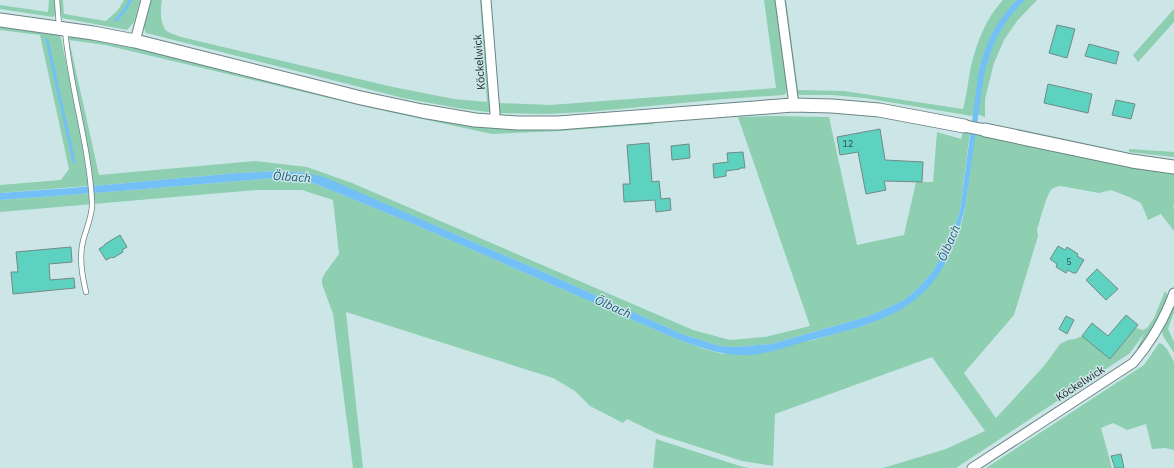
<svg xmlns="http://www.w3.org/2000/svg" width="1174" height="468" font-family="'IBM Plex Sans',sans-serif">
	<rect width="100%" height="100%" fill="#cce6e7"/>
	<path fill="#8dcfb0" d="M49,0H55V15L53,17L0,9V5L48,12Z
		M59,0H63L64,14L106,21L118,10L124,0H140L134,22L127,30L62,18L61,14Z
		M149,0H162C160,8 160,27 168,32C172,34 177,35 181,37L393,87L454,99L487,102L480,0H484L491,108L489,112H487L457,108L403,98L146,33C141,23 146,10 149,0Z
		M488,0H491L499,103L550,105L776,88L764,0H777L787,88L786,93L784,95L724,99L587,112L545,114L499,113Z
		M782,0H786L798,90L844,91L963,109C967,95 968,80 971,66C977,42 986,18 1003,0H1037L1017,21L1004,40L994,63L985,99V117L973,113L972,116L865,98L832,95H799L797,93Z
		M1174,9V22L1138,62L1133,55Z
		M0,24L58,33L61,38L76,112L88,177V186L0,193V185L61,180L69,169L40,35L0,30Z
		M73,35L129,45L406,113L653,121L654,124L560,131L492,134L371,108L105,45L69,40L99,175L255,161L307,167L352,183L693,330L730,340L765,337L810,326L738,117L776,116L829,117L857,245L904,235L916,182H933L937,132L961,139L963,131L970,132L960,211L954,229L934,270L918,288L904,300L887,308L869,316L771,344L737,347L720,346L710,343L682,334L539,270L473,242L378,201L306,173L284,171L238,173L93,186L89,155L68,46C68,41 69,37 73,35Z
		M975,134L1093,159L1127,166L1174,172V205L1173,207L1174,209V231L1161,214L1148,220L1141,203L1129,197L1111,190L1099,193L1061,186C1058,186 1055,187 1052,189C1046,195 1040,221 1037,230L1038,236L1014,315L964,373L996,418L1044,366L1060,344L1068,340L1075,339L1082,336L1110,359L1136,328L1143,330L1147,328L1154,318L1165,291L1168,295C1163,315 1152,330 1141,347L1137,348L1145,332L1130,353L956,468H883L946,449L985,431L932,357L775,414L773,466L742,461L658,434L627,419L623,423L590,406L575,391L553,378L346,312L363,468H353L333,314L322,284V279L325,273L339,254L333,200L302,190H257L0,212V200L121,191L274,178L297,180L316,184L333,191L411,223L674,338L704,349L723,354L814,340L869,324L894,313L911,302L923,293L945,264L954,244L962,222L966,202Z
		M1129,149L1174,152V157L1129,152Z
		M1174,302V312L1168,329L1174,342V353L1163,336L1162,331Z
		M1159,343L1162,344L1167,349L1174,362V450L1165,448L1152,449L1146,424L1127,430L1113,423L1101,428L1112,468H986L1144,365Z
		M656,439L740,466L749,468H653Z"/>
	<path fill="#72c0f6" d="M1017,0H1025C1000,25 993,42 984,75L966,202C959,235 948,268 924,292C895,321 843,332 804,342C787,347 769,353 751,355C724,357 699,347 674,338L411,223L333,191L316,184L297,180L274,178L121,191L0,200V193L71,188L238,173L284,171L306,173L324,177L473,242L539,270L682,334L710,343L720,346L737,347L771,344L810,333L869,316L887,308L904,300L918,288L934,270L954,229L960,211L978,76C985,44 994,24 1017,0Z"/>
	<g fill="none" stroke-linecap="round" stroke-linejoin="round">
		<path stroke="#72c0f6" stroke-width="3" d="M116,20L124,11L131,0
			M47,40L74,162"/>
	</g>
	<path fill="#5ed2c1" stroke="#728985" d="M1057,25L1075,29L1067,58L1049,53Z
		M1089,44L1119,52L1116,64L1085,56Z
		M1048,84L1092,94L1088,113L1044,103Z
		M1116,100L1135,104L1131,119L1112,115Z
		M880,129L885,160L923,162L922,182L884,181L886,190L866,194L858,152L840,155L837,137Z
		M649,143L652,182L659,181L661,199L670,198L671,210L656,212L655,200L624,202L623,184H630L627,145Z
		M689,144L690,158L672,160L671,146Z
		M743,152L745,168H740V169L726,171V176L714,178L713,164L728,162L727,153Z
		M120,235L127,247L122,250L123,252L113,258L112,257L106,260L99,249L105,245V244Z
		M1058,246L1065,250L1067,247L1078,254L1077,256L1084,260L1076,273H1073L1068,270L1066,273L1056,267L1057,264L1050,259Z
		M71,247L72,262L49,264L50,280L74,278L75,288L13,294L11,272H18L16,252Z
		M1097,269L1118,289L1106,300L1086,280Z
		M1126,315L1138,325L1110,359L1082,336L1092,323L1108,336Z
		M1066,316L1074,320L1067,334L1059,329Z
		M1121,454L1124,468H1115L1111,456Z"/>
	<g fill="none" stroke-linecap="round" stroke-linejoin="round">
		<g stroke="#6c8486" stroke-width="6">
			<path id="service" d="M57,0L59,26
				M65,30C70,88 89,144 92,202C93,215 86,229 83,241C79,257 82,276 86,292"/>
		</g>
		<g stroke="#6c8486" stroke-width="11">
			<path id="minor" d="M486,0L495,113L494,121
				M780,0L793,97V105
				M135,41L146,0
				M972,468L1133,363C1152,341 1164,320 1174,293"/>
		</g>
		<g stroke="#6c8486" stroke-width="13">
			<path id="tertiary" d="M964,126L985,130"/>
		</g>
		<g stroke="#6c8486" stroke-width="15">
			<path id="secondary" d="M0,20L93,33L135,41L361,98L422,111L475,120L517,123H558L793,105L832,106L879,110L964,126
				M985,130L1132,161L1174,167"/>
		</g>
		<use href="#service" stroke="#fff" stroke-width="4.5"/>
		<use href="#minor" stroke="#fff" stroke-width="9"/>
		<use href="#tertiary" stroke="#fff" stroke-width="11"/>
		<use href="#secondary" stroke="#fff" stroke-width="13"/>
	</g>
	<g text-anchor="middle" stroke-width="3" stroke-linejoin="round" paint-order="stroke">
		<g font-size="9" fill="#2b504b">
			<text x="848" y="147">12</text>
			<text x="1069" y="265">5</text>
		</g>
		<g font-size="11" fill="#1a2424" stroke="#cce6e7">
			<text transform="translate(479 62) rotate(-94)" y="4">Köckelwick</text>
			<text transform="translate(1080 383) rotate(-33)" y="4">Köckelwick</text>
		</g>
		<g font-size="12" font-style="italic" fill="#1c567a" stroke="#cce6e7">
			<text transform="translate(292 177) rotate(4)" y="4">Ölbach</text>
			<text transform="translate(949 243) rotate(-67)" y="4">Ölbach</text>
			<text transform="translate(613 307) rotate(24)" y="4">Ölbach</text>
		</g>
	</g>
</svg>
